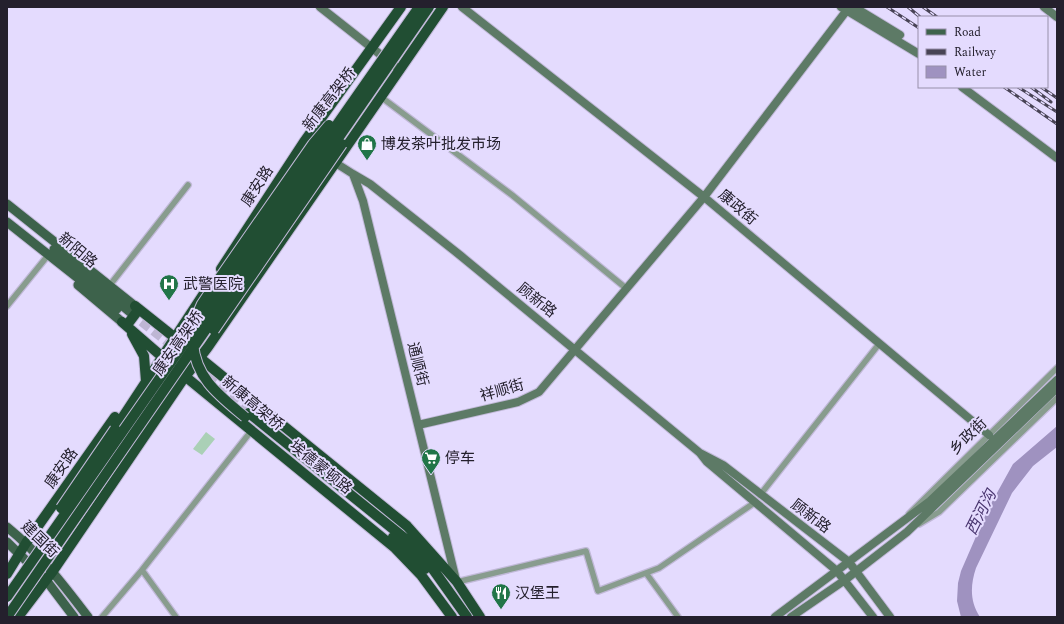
<svg xmlns="http://www.w3.org/2000/svg" width="1064" height="624" font-family="Spectral,'Noto Sans SC',serif">
	<rect width="100%" height="100%" fill="#e4dbfe"/>
	<path fill="#aad0b6" d="M206,432L215,439L202,455L193,449Z"/>
	<path fill="#9f92c0" d="M1057,426V447L1033,466L1012,493L976,568C970,586 970,602 980,617H961L957,601L958,583L961,571L988,509L1013,464Z"/>
	<g fill="none" stroke-linecap="round" stroke-linejoin="round">
		<path stroke="#beb6d4" stroke-width="10" stroke-dasharray="10 5" stroke-linecap="butt" d="M130,312L177,349
			M197,365L252,409"/>
		<g stroke="#c1b9d8" stroke-width="8">
			<path id="street" d="M381,97L512,195L627,289
				M110,285L188,185
				M7,306L45,259
				M760,495L879,344
				M909,514L1057,368
				M919,524L939,512L1057,398
				M142,570L176,617
				M646,573L678,617
				M457,582L586,551L598,591L659,568L754,503
				M102,617L142,570L252,430"/>
		</g>
		<g stroke="#c1b9d8" stroke-width="10">
			<path id="secondary" d="M320,7L400,70
				M462,7L704,197L989,435
				M841,7L919,54
				M854,7L900,35
				M1044,7L1057,17
				M962,87L1057,158
				M331,160L353,174L363,201L456,580
				M353,174L370,184L461,256L700,453L707,462L837,571L873,617
				M418,425L518,402L539,392L704,197L847,10
				M700,453L723,465L849,562L890,617
				M775,617L930,501L1057,380
				M791,617L845,580L907,532L1057,388"/>
		</g>
		<g stroke="#c1b9d8" stroke-width="11">
			<path id="primary" d="M7,204L135,306
				M7,222L117,309
				M54,249L130,312
				M78,285L122,322
				M7,527C39,553 63,584 88,617
				M7,542L46,580L74,617"/>
		</g>
		<g stroke="#c1b9d8" stroke-width="12">
			<path id="highway" d="M221,269L304,142L401,7
				M135,306L179,341
				M122,322L167,361
				M127,325L139,309
				M132,334L144,356L146,381
				M195,354L407,526L457,582L480,617
				M181,373L395,548L421,575L452,617
				M249,413L413,545L430,565L467,617
				M115,429L203,295
				M393,537L414,556L425,569
				M7,574L26,543L115,417
				M18,617L53,571L182,381L208,347L443,7"/>
		</g>
		<use href="#street" stroke="#889c8e" stroke-width="5.5"/>
		<use href="#secondary" stroke="#5d7a66" stroke-width="8"/>
		<use href="#primary" stroke="#3d624b" stroke-width="9"/>
		<use href="#highway" stroke="#214e33" stroke-width="10"/>
		<g stroke="#484355" stroke-width="3">
			<path id="rail" d="M887,7L919,28
				M908,7L920,17
				M923,7L937,17
				M1004,87L1057,124
				M1018,87L1057,112
				M1031,87L1051,102
				M1041,87L1057,98"/>
		</g>
		<use href="#rail" stroke="#e4dbfe" stroke-width="1.5" stroke-dasharray="4.5" stroke-linecap="butt"/>
		<g stroke="#c1b9d8" stroke-width="12" stroke-linecap="butt">
			<path id="highway-bridge" d="M195,320L202,304L212,289L313,144L329,125
				M214,330L342,144
				M193,344C196,379 220,396 245,417
				M61,508L115,429
				M7,597L419,7
				M7,617L429,7"/>
		</g>
		<use href="#highway-bridge" stroke="#214e33" stroke-width="10"/>
	</g>
	<defs>
		<g id="shop-pin" transform="scale(1)"><path d="M0 17L-7.5 6A9.5 9.5 0 1 1 7.5 6Z" fill="#217548" stroke="#e4dbfe"/><path d="M-5-2.5h2.3a2.7 3.5 0 0 1 5.4 0H5L5.5 6h-11ZM-1.5-2.5h3a1.5 2.3 0 0 0-3 0Z" fill="#fff"/></g>
		<g id="hospital-pin" transform="scale(1)"><path d="M0 17L-7.5 6A9.5 9.5 0 1 1 7.5 6Z" fill="#217548" stroke="#e4dbfe"/><path d="M-5-5h3v3.5h4V-5h3V5h-3V1.5h-4V5h-3Z" fill="#fff"/></g>
		<g id="supermarket-pin" transform="scale(1)"><path d="M0 17L-7.5 6A9.5 9.5 0 1 1 7.5 6Z" fill="#217548" stroke="#e4dbfe"/><path d="M-6-5.5h2.5l.6 2H6L4.5 2H-2.5L-4.4-4H-6ZM-1.5 3.2a1.3 1.3 0 1 0 .1 0ZM3 3.2a1.3 1.3 0 1 0 .1 0Z" fill="#fff"/></g>
		<g id="restaurant-pin" transform="scale(1)"><path d="M0 17L-7.5 6A9.5 9.5 0 1 1 7.5 6Z" fill="#217548" stroke="#e4dbfe"/><path d="M-5-6h1v4h1v-4h1v4h1v-4h1v5L-1.5 .5V6h-2V.5L-5-1ZM5-6V6H3V1.5H1.5Q1.5-4 5-6Z" fill="#fff"/></g>
	</defs>
	<g fill-rule="evenodd">
		<use href="#shop-pin" x="367" y="144"/>
		<use href="#hospital-pin" x="169" y="284"/>
		<use href="#supermarket-pin" x="431" y="458"/>
		<use href="#restaurant-pin" x="501" y="593"/>
	</g>
	<g text-anchor="middle" stroke-width="4" stroke-linejoin="round" paint-order="stroke">
		<g font-size="15" fill="#24202d" stroke="#e4dbfe">
			<text transform="translate(329 99) rotate(-52)" y="5">新康高架桥</text>
			<text transform="translate(257 186) rotate(-57)" y="5">康安路</text>
			<text transform="translate(738 207) rotate(40)" y="5">康政街</text>
			<text transform="translate(78 250) rotate(40)" y="5">新阳路</text>
			<text transform="translate(537 300) rotate(39)" y="5">顾新路</text>
			<text transform="translate(178 343) rotate(-55)" y="5">康安高架桥</text>
			<text transform="translate(418 364) rotate(76)" y="5">通顺街</text>
			<text transform="translate(502 390) rotate(-16)" y="5">祥顺街</text>
			<text transform="translate(253 403) rotate(40)" y="5">新康高架桥</text>
			<text transform="translate(968 436) rotate(-44)" y="5">乡政街</text>
			<text transform="translate(321 467) rotate(39)" y="5">埃德蒙顿路</text>
			<text transform="translate(61 468) rotate(-55)" y="5">康安路</text>
			<text transform="translate(811 516) rotate(37)" y="5">顾新路</text>
			<text transform="translate(40 539) rotate(44)" y="5">建国街</text>
		</g>
		<g font-size="15" fill="#24202d" stroke="#e4dbfe" text-anchor="start">
			<text x="381" y="149">博发茶叶批发市场</text>
			<text x="183" y="289">武警医院</text>
			<text x="445" y="463">停车</text>
			<text x="515" y="598">汉堡王</text>
		</g>
		<g font-size="16" font-style="italic" fill="#49356f" stroke="#e4dbfe">
			<text transform="translate(980 512) rotate(-63)" y="6">西河沟</text>
		</g>
	</g>
	<rect width="1064" height="624" fill="none" stroke="#24202d" stroke-width="16"/>
	<rect x="918" y="16" width="130" height="72" fill="#e4dbfe" stroke="#9790aa"/>
	<rect x="926" y="29" width="20" height="6" fill="#3d624b" stroke="#9790aa"/>
	<text x="954" y="36" font-size="12" fill="#24202d">Road</text>
	<rect x="926" y="49" width="20" height="6" fill="#484355" stroke="#9790aa"/>
	<text x="954" y="56" font-size="12" fill="#24202d">Railway</text>
	<rect x="926" y="66" width="20" height="12" fill="#9f92c0" stroke="#9790aa"/>
	<text x="954" y="76" font-size="12" fill="#24202d">Water</text>
</svg>
